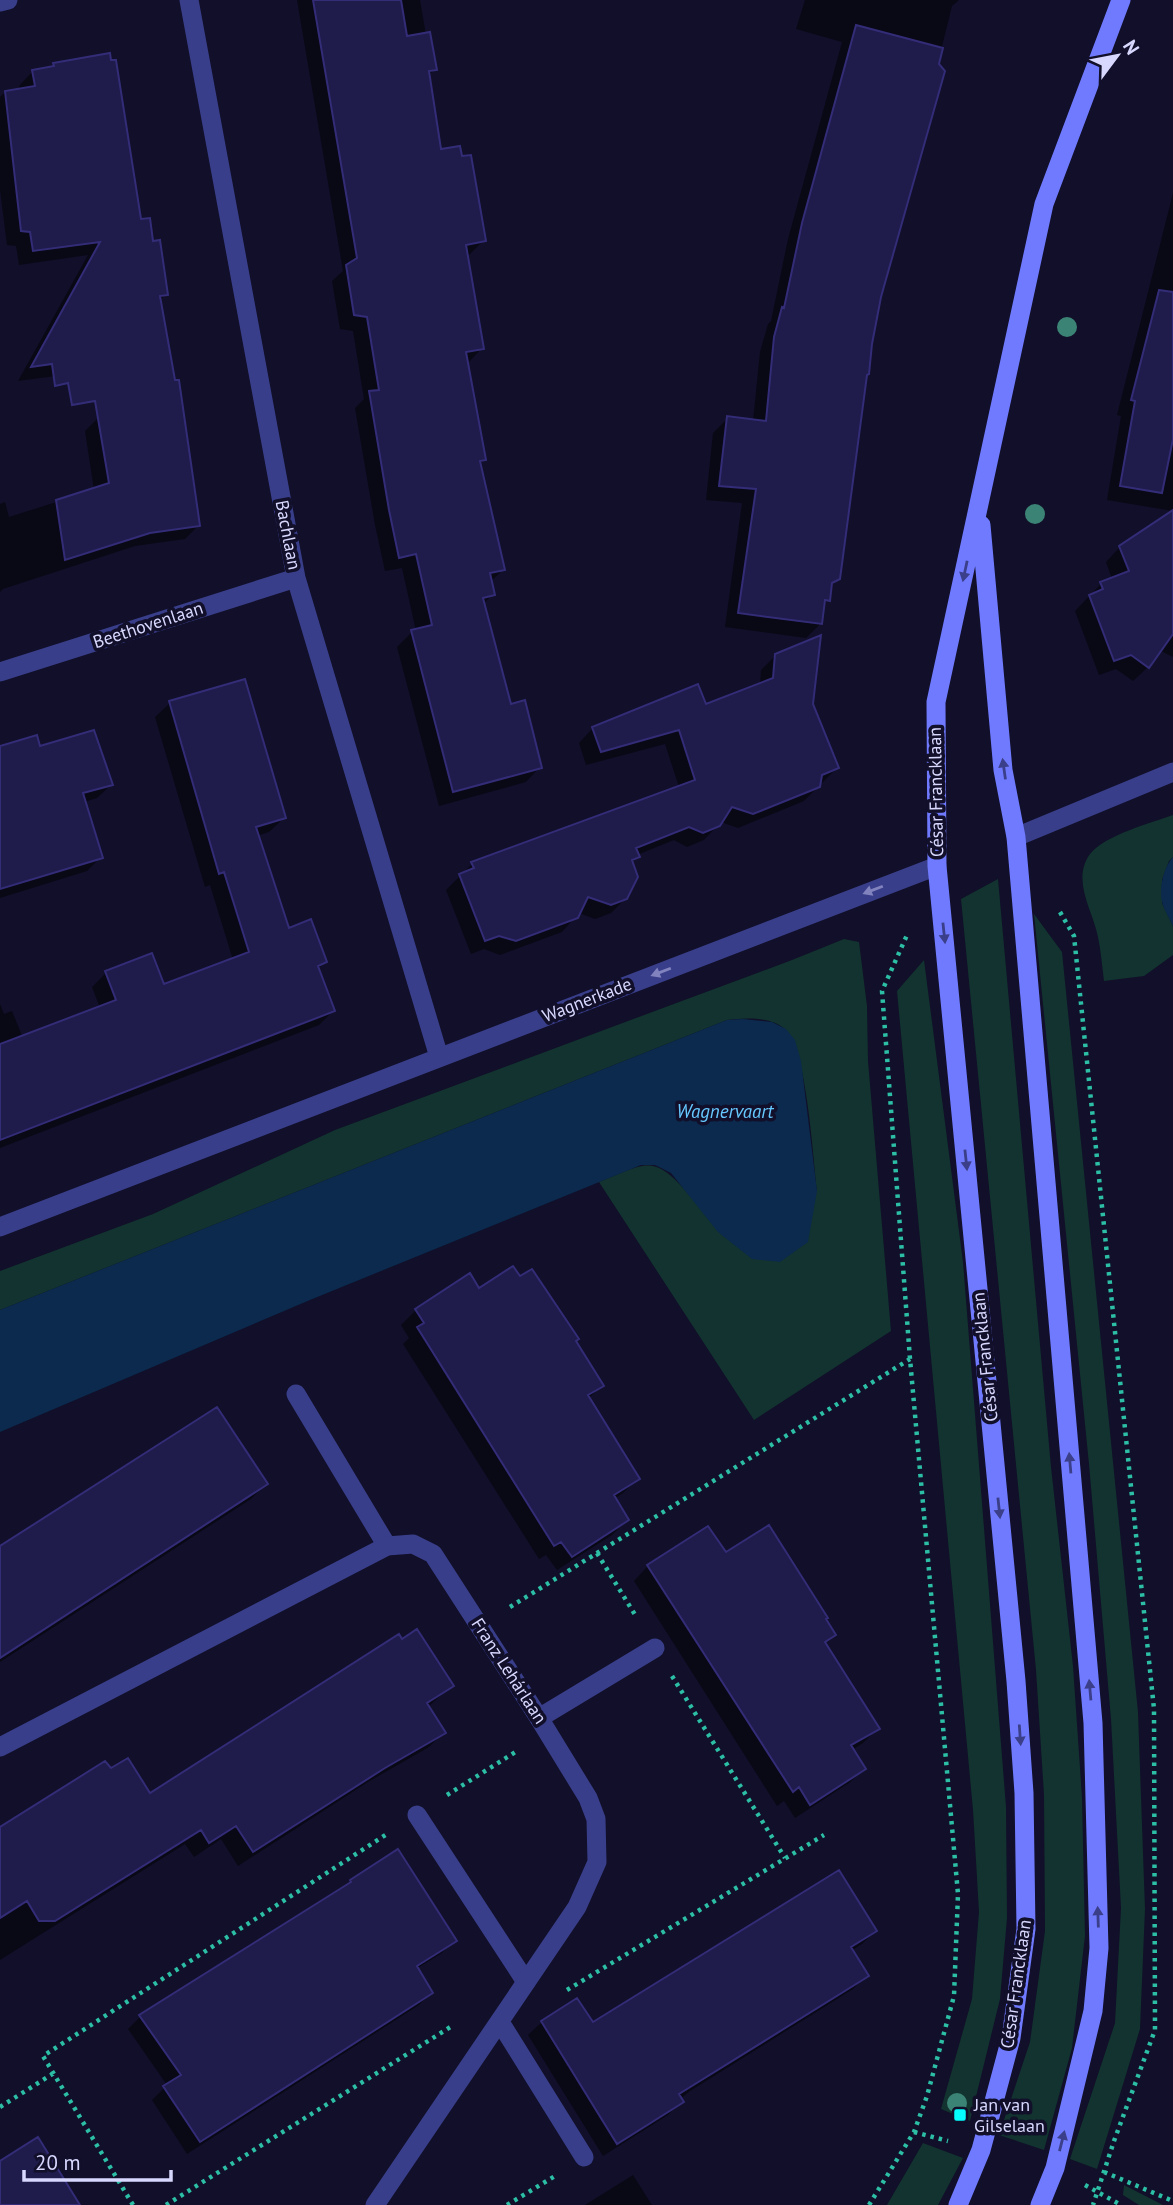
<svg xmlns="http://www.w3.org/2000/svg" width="1173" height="2205" font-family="'PT Sans',sans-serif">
	<rect width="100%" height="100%" fill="#110f29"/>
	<path fill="#12332f" d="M1173,815V857L1169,861L1162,880V903L1173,926V955L1144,976L1104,981C1102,966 1101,951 1098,937C1093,911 1071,880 1090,854C1105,835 1151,823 1173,815Z
		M998,879L1051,1467L1073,1666L1082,1797L1085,1936L1072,2048L1044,2150L999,2135L1030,2042L1045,1931L1044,1795L1036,1670L961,899Z
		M1034,914L1062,952L1138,1712L1145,1909L1140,2029L1097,2169L1070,2159L1115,2023L1121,1908L1111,1719L1089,1464Z
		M844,939L859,942L867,1006L868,1061L891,1331L754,1420L599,1182C648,1162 654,1153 691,1197L817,1191C813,1158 807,1049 785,1029C771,1016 744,1018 727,1020L0,1310V1271L153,1214L335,1130L792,960Z
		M924,960L963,1262L1006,1807L1007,1918L1000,1999L970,2121L941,2109L972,1999L979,1912L973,1810L897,991Z
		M923,2143L963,2158L938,2205H887Z
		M1124,2185L1163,2205H1139L1123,2195Z"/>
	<path fill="#0b2a4d" d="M1173,857V926C1170,919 1165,912 1163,905C1158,891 1163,868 1173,857Z
		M743,1019L772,1022L786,1029L795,1040L801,1061L817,1191L808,1242L780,1262L752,1259L718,1232L671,1173L655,1165H641L310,1300L0,1432V1310L727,1020Z"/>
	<path fill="#0007" d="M297,0H420L426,35L435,69L428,76L440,151L484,240L469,255H466L482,348L468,363L484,460L479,465L503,570L490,582L493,594L483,604L510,706L540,767L526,782L439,806L397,647L412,632L416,631L402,568L385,571L375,525L355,408L364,399L353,331L340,329L332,281L343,271Z
		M805,0H959L952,6L880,296L870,344L838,579L830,587L828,600L823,605L821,623L806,638L725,627L742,503L706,500L713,433L728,418L753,421L760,352L768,324L771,321L788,239L842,42L796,29Z
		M54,64L151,243L166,294L159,301L153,363L18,381L88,255L19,265L16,246L7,245L0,190V97L4,93L19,91V86L33,71L49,69Z
		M1173,193V511L1107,500L1121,416L1117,415Z
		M99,417L199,525L185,539L135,546L3,589L0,592V504L5,502L9,517L94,490L85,431Z
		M1173,512V657L1159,650L1148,667L1133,681L1116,669L1099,675L1075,611L1101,584L1112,579L1106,562L1120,547Z
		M776,655L812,704L837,768L804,801L738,828L721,822L704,840L687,847L674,840L637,855L638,857L631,863L626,898L611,913L595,919L579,913L562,932L500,955L484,949L471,954L446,890L472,864L679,787L665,744L586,765L579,743L593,728L705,706L760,685L761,670Z
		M170,703L284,818L269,832L257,836L288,930L325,962L317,970L333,1011L319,1025L0,1148V1004L4,1014L12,1011L23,1038L100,1008L92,987L106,973L163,987L233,960L210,885L205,887L155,717Z
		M0,748H39L111,785L97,798L84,802L101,857L87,871L0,898Z
		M479,1290L574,1342L601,1386L588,1399L638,1478L623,1493L614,1499L627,1520L612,1535L557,1570L546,1555L539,1559L403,1344L409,1338L401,1325L416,1310Z
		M266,1484L251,1499L0,1662V1549Z
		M725,1555L834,1634L824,1644L877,1729L863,1743L852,1750L864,1769L849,1783L795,1818L784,1801L777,1806L634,1581L648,1566Z
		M451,1686L428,1707L444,1732L429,1747L368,1782L238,1866L221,1839L194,1857L185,1844L0,1960V1830L110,1770L149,1795Z
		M397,1852L454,1940L442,1953L416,1969L431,1993L419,2005L187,2154L152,2100L167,2085L128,2029L141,2016L345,1888L351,1882Z
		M875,1931L862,1944L851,1951L866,1976L853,1989L690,2091L680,2099L682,2101L668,2115L603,2156L528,2035L542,2022L592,2025Z
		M633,2175L652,2205H585Z"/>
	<path fill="#1f1b4b" stroke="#332c77" stroke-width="2" d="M313,0H401L407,36L430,32L437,70L429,71L441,149L460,146L462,156L471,155L486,241L466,245L484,349L466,352L486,460L480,461L505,570L490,573L495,595L483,598L511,704L525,700L542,768L453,792L411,630L432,625L416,554L399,558L389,510L369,391L379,390L367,317L354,315L346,265L357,258Z
		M856,25L943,48L939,64L945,71L881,297L872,344L869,374L867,375L840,579L832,583L830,601L825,600L822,624L738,613L756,489L719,486L727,416L766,421L774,337L782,307L784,308L802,223Z
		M110,53L111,60H116L141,219L150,218L153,241L160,240L168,295L160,296L175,380H179L200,526L150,533L65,560L56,500L109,483L95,401L72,405L68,383L55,386L52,364L31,367L100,242L33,251L30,232L21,231L5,91L35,86L32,70L54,66L53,63Z
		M1159,290L1173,292V439L1162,493L1120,486L1135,401L1131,400Z
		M1173,510V634L1149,668L1131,655L1114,661L1089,595L1103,589L1100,582L1129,571L1119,546Z
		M821,635L813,704L839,768L822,775L820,787L753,814L732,807L720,826L703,833L689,827L636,848L640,857L632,860L638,877L627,899L611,905L588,897L578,918L516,941L499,936L485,941L459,874L474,868L471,862L695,780L679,730L601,752L592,727L698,684L706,704L773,678L775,654Z
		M245,679L286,818L256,827L289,928L311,919L327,962L318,966L335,1011L0,1140V1044L116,1000L105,971L152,953L164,984L249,952L224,872L219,874L169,701Z
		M94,730L113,785L83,793L103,858L0,889V746L37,735L40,746Z
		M513,1266L520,1276L532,1269L579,1339L576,1341L604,1386L588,1395L640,1479L614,1495L629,1520L572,1557L561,1542L554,1546L417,1327L424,1323L415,1309L470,1273L479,1288Z
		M217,1407L268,1484L0,1658V1546Z
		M769,1525L828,1618L826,1619L836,1635L825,1642L880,1729L851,1745L866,1769L810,1805L799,1787L793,1792L647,1565L708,1526L726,1552Z
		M417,1629L454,1686L427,1703L446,1733L385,1768L253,1852L236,1826L209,1843L201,1830L55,1921H39L27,1901L0,1918V1827L105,1761L111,1768L128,1758L150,1793L399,1634L402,1639Z
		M398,1849L457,1941L417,1966L433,1993L200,2142L163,2086L181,2075L139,2015L351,1882L350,1880Z
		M839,1870L877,1931L851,1947L869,1976L679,2094L684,2102L617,2144L541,2021L577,1998L593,2022Z
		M38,2137L80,2205H0V2161Z"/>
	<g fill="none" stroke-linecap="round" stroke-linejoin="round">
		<path stroke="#2cbfa6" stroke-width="4.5" stroke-dasharray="3.5 5" stroke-linecap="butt" d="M1060,912L1074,936L1154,1709L1155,2030L1114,2141L1093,2205
			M597,1553L637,1618
			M510,1607L910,1359
			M672,1676L785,1858
			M447,1795L517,1751
			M567,1990L824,1835
			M0,2107L54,2073
			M914,2132L948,2141
			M1104,2172L1173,2201
			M1085,2185L1121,2205
			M133,2205L43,2056L387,1834
			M166,2205L452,2026
			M507,2205L555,2176
			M869,2205L914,2132L927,2096L954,1996L958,1894L910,1359L882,991L907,935"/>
		<path stroke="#393e8a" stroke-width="19" d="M296,1394L387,1546
			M539,1718L655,1648
			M417,1815L526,1982
			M500,2022L584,2157"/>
		<path stroke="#393e8a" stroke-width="19" d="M189,0L296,578L439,1057
			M0,2L8,0
			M0,672L296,578
			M1016,837L1173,772
			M0,1227L937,866
			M0,1747L387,1546L413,1544L433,1554L539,1718L588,1798L596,1819L597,1862L577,1907L375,2205"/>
		<path stroke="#6f7aff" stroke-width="19" d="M981,525L1003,770L1016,837L1093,1723L1099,1948L1093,2011L1055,2168L1040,2205
			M958,2205L981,2150L1011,2038L1026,1929L1024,1793L1016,1681L937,866L936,702L1044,204L1121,0"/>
	</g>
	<g fill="#3b8475">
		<circle cx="1067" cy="327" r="10"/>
		<circle cx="1035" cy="514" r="10"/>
		<circle cx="957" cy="2103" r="10"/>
	</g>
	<defs><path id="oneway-solid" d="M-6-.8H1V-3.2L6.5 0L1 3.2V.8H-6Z" transform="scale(1.75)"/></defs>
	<g fill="#3b3f89">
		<use href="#oneway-solid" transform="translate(965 571) rotate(102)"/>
		<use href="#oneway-solid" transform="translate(1004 769) rotate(-98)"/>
		<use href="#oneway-solid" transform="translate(944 933) rotate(84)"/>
		<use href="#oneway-solid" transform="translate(966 1160) rotate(84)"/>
		<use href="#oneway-solid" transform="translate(1070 1463) rotate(-95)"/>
		<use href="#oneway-solid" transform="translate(999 1508) rotate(84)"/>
		<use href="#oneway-solid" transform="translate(1090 1690) rotate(-95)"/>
		<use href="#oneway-solid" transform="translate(1020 1735) rotate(86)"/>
		<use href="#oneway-solid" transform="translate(1098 1917) rotate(-92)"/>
		<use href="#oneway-solid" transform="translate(1062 2141) rotate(-76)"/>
	</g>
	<g fill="#8183bf">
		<use href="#oneway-solid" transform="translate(873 890) rotate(159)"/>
		<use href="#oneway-solid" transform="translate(661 972) rotate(159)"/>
	</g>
	<rect fill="#04fffd" stroke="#110f29" stroke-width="2.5" x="953" y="2108" width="14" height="14" rx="3.5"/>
	<g text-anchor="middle" stroke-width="7" stroke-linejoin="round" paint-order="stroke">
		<g font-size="18" fill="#d8d8ff" stroke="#110f29">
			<text transform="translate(288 535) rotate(79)" y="6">Bachlaan</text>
			<text transform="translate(148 625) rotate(-18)" y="6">Beethovenlaan</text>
			<text transform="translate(936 792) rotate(-91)" y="6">César Francklaan</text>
			<text transform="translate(587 1000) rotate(-21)" y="6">Wagnerkade</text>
			<text transform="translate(985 1357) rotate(-96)" y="6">César Francklaan</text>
			<text transform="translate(509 1671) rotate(57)" y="6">Franz Lehárlaan</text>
			<text transform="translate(1016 1984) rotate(-82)" y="6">César Francklaan</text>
		</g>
		<g font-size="18" fill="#d8d8ff" stroke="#110f29" text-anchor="start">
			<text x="974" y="2111">Jan van<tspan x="974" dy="21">Gilselaan</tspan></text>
		</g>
		<g font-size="19" font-style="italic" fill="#66c8ff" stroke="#110f29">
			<text x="725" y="1118">Wagnervaart</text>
		</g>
	</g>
	<g transform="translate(1117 56) rotate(58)" stroke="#110f29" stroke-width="5" paint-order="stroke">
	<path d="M0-5L12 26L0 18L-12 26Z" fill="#d8d8ff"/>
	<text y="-10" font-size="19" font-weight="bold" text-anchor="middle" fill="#d8d8ff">N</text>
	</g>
	<path d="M24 2170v10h147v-10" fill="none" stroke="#d8d8ff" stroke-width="3.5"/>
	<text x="35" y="2170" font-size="21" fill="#d8d8ff" stroke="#110f29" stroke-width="5" paint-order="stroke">20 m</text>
</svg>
